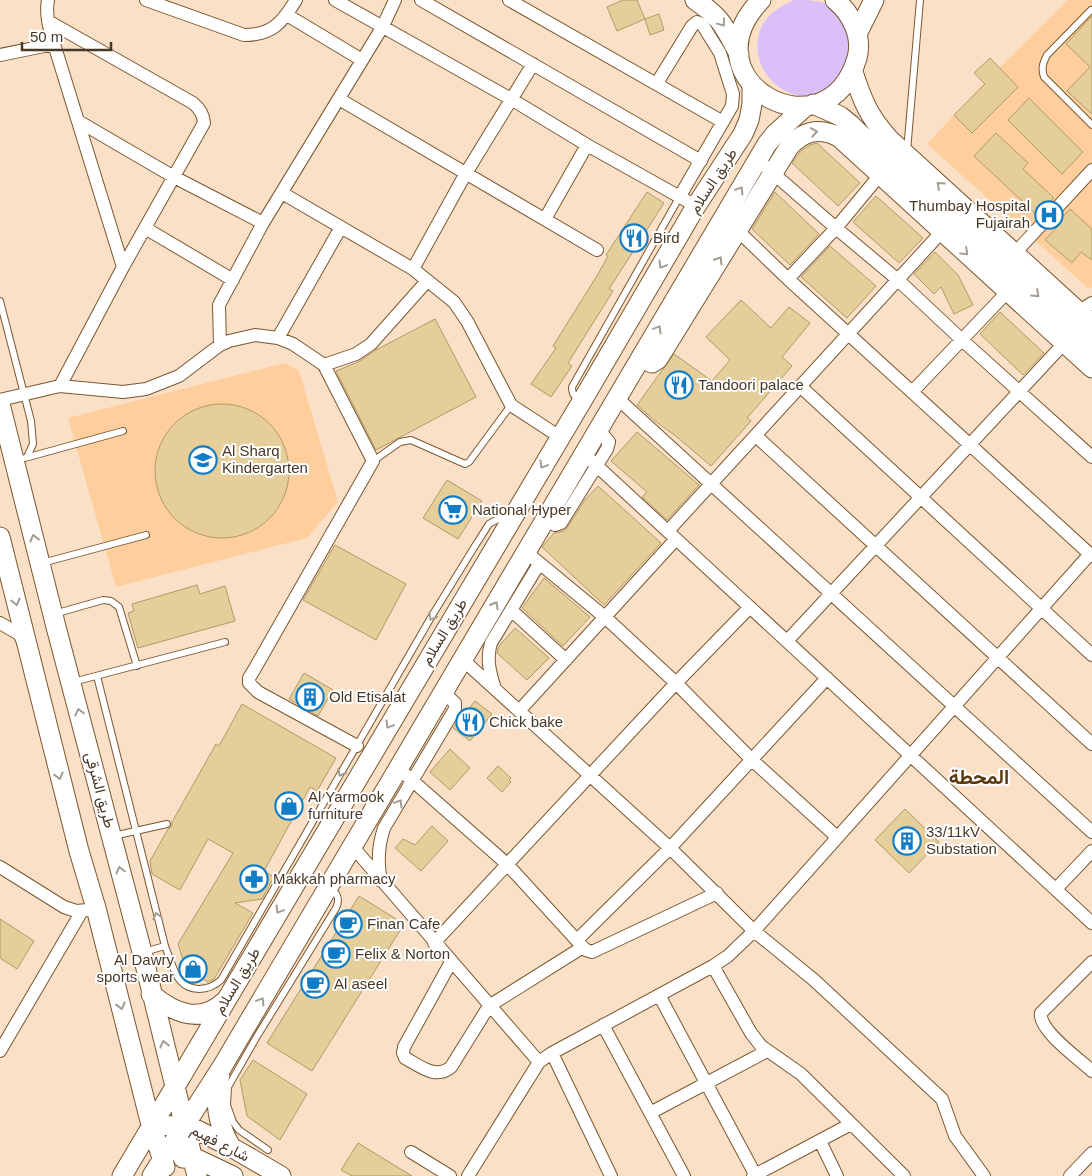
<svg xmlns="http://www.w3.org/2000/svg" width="1092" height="1176" font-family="Arial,Vazirmatn,sans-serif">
	<rect width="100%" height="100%" fill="#fae0c7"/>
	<path fill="#ffce9d" d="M1068,0H1092V287L1089,289L927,144L984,83Z
		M285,363L299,371L338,502L307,538L116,587L68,418Z"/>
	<path fill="#dabff8" d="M794,0C809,0 827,0 839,11C845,18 850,30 855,38L841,82C832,87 819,96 809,96C769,98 741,49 768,17C776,9 784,5 794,0Z"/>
	<path fill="#e5ce99" stroke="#b09a66" d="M623,0H637L645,19L617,31L607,7Z
		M659,14L664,30L650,35L645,19Z
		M1092,16V114L1067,91L1090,67L1066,44Z
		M990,58L1018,87L972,133L954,115L985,84L974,73Z
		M1029,98L1083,152L1062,174L1008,120Z
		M996,133L1028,163L1023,169L1054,198L1037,215L974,156Z
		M817,143L860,183L838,206L792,163L802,150L810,145Z
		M647,192L664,203L609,289L613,291L568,363L572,366L551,397L531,384L556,348L553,346L598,274L608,256L606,255Z
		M775,192L819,234L790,265L752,229Z
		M876,196L923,238L899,263L853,222Z
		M1070,209L1092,229V260L1081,252L1072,263L1045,240L1057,227L1055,225Z
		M830,246L876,286L847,318L801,277Z
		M935,252L958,275L973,305L954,314L941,287L934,294L914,274Z
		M741,300L771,328L789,307L810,323L782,357L792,366L747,418L751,421L711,466L677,437L655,421L637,405L674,354L712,381L730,360L706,337Z
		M1000,312L1044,353L1023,375L980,334Z
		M435,319L476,397L376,450L336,371L360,361L376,350Z
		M155 471a67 67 0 1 1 134 0a67 67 0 1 1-134 0Z
		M637,432L699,485L667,520L642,497L647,492L611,461Z
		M447,480L482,501L458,539L423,518Z
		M598,486L661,543L604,605L542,547L554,533L564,531L567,528L585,500Z
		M335,545L406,584L376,640L303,600Z
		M544,578L590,617L563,646L522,608Z
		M197,585L200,594L225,586L235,621L138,648L128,613L134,611L132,604Z
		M515,628L549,658L527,680L497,653L499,646Z
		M304,673L333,690L318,716L289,699Z
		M475,701L492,714L470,741L453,728Z
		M242,704L336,758L317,791L310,787L264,871L274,877L262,899L235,903L253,913L214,979L208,982L186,969L178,944L233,853L208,839L180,890L152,874L150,861L168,829L172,826V822L216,744L219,746Z
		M450,749L470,768L450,790L430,772Z
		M498,766L511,778L509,780L511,782L502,792L487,778Z
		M905,809L939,842L909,873L875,840Z
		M432,826L448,841L421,871L395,848L403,839L415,845Z
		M359,896L404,924L312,1071L267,1043Z
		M0,919L34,941L17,969L0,958Z
		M253,1060L307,1094L280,1140L247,1116L240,1080Z
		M358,1143L412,1176H352L341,1170Z"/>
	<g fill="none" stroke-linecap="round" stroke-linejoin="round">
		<g stroke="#7b562e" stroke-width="8">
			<path id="lane" d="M1091,10L1047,55C1043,63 1041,68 1044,77L1092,125
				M907,151L920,0
				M0,301L31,421L33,444L27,457
				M581,401C575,397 572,395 572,387L680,196
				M25,458L123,431
				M373,461L400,442L411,440L465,464L469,462L511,405
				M42,563L146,535
				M54,614L103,600L111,601L119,607L137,666
				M97,676L165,946C169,956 172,967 177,976C187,993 208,992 221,980L433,614L475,546L489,524L500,518L509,515
				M73,682L225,642
				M113,836L167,824
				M144,952L165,946
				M268,1150L239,1130L233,1122L227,1105L228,1087L256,1038L336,908C340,900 338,894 331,888"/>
		</g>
		<g stroke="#7b562e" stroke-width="14">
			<path id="street" d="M48,0C45,15 50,30 54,44L123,267
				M146,0L244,35C272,35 282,23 296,0
				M335,0L511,99L587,145L696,206
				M421,0L701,161
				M509,0L723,122
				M287,15L362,60
				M48,21L193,103C200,109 203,114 204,123L123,267L60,386
				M0,55L54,44
				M657,83L692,26L697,22L702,24L720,53L733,94L732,106L680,196
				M339,99L597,250
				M78,121L174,177L263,223
				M758,160L836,228L898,280L962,340L1092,457
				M282,193L413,269L454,302L467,321L511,405L560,437
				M545,219L587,145
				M733,226L788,279L1092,556
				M145,228L233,280
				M1015,253L1092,170
				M413,269L466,173L533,64
				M788,279L836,228L884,170
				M1078,312L1092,303
				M278,338L341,227
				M220,345L219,305L263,223L383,26L395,0
				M324,365L356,354L371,344L427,281
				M801,387L1092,655
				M912,392L1012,287
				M617,398L1092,832
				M0,400L60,386L123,392L146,389L179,376L220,345L229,341L255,335L278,338L293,344L324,365L373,461L254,670L249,678V683L258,692L357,746
				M756,436L1092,744
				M584,454L1092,923
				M545,519L555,525L561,523L607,449L609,442L598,429
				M668,531L946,227
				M526,552L606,618L676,683L752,760L837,837
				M511,610L566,660
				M0,623L19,634L24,643
				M787,641L1069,338
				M463,660L670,848L754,931L814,980L942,1099L955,1136L984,1176
				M495,689C490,673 486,659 491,643L539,564
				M519,711L676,539
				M398,768L507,864L581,945
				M352,846L539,1062
				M0,867L64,907L76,911L88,910
				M381,881C377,862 378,846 384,828L455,709V703L443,692
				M1056,889L1092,851
				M577,940L670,848L827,678
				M434,943L676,683L750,607
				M451,962L404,1047L403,1053L405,1058C420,1066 436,1080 451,1067L489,1006L583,947L586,950L592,952L717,893
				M1092,962L1041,1013C1038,1030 1079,1059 1092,1071
				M713,966L751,1033L761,1046L801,1074L904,1176
				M659,995L756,1176
				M603,1025L684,1176
				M0,1051L82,911
				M552,1053L611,1176
				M650,1113L767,1051
				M820,1141L837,1176
				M411,1152L450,1176
				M468,1176L539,1062L552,1053L713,966L728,956L754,931L1090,554
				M753,1176L851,1124
				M1070,1176L1092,1153"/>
		</g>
		<g stroke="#7b562e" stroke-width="21">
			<path id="secondary" d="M695,0C722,18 724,26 739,54
				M761,0C683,81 827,160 857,58C863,36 851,13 835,0
				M857,34L874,0
				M853,72C863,102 868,115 889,139L1092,324
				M813,104L840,116L851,125L890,163L954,218L1092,346
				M641,358L652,363L658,359L789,147C803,131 819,127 839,137L1092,368
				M0,404L56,627L142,952L197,1176
				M0,537L79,851L96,908L151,1125L165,1167
				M151,994C174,1013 200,1025 225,1001
				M220,1074C214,1100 217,1124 231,1147
				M151,1125L184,1126L193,1128L231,1147L281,1176
				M183,1158L197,1159L233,1176
				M122,1176L582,401L696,206L743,134L749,120L752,104V85
				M152,1176L222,1067L767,144L775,134L806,106"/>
		</g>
		<use href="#lane" stroke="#fff" stroke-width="6"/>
		<use href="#street" stroke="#fff" stroke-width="12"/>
		<use href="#secondary" stroke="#fff" stroke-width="19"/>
	</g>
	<defs><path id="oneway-chevron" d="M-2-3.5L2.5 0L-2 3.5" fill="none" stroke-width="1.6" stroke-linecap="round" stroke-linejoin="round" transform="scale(1.25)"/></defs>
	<g stroke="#a49c92">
		<use href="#oneway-chevron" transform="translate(722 23) rotate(53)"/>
		<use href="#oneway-chevron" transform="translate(814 132) rotate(-9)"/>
		<use href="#oneway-chevron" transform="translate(940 185) rotate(-138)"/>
		<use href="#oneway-chevron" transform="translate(740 190) rotate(-59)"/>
		<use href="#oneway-chevron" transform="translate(965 252) rotate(43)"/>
		<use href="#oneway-chevron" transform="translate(719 260) rotate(-58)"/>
		<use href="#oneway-chevron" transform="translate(662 265) rotate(121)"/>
		<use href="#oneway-chevron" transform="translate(1036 294) rotate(43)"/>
		<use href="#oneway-chevron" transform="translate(658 329) rotate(-59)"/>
		<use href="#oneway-chevron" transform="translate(543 465) rotate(121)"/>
		<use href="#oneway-chevron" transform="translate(34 538) rotate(-104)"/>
		<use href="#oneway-chevron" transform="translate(16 602) rotate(76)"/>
		<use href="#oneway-chevron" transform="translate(495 605) rotate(-60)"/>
		<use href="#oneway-chevron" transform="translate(432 617) rotate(121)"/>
		<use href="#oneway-chevron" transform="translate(79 712) rotate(-105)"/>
		<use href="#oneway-chevron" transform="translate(389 725) rotate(121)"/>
		<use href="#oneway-chevron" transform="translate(341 773) rotate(120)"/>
		<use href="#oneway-chevron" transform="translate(59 776) rotate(76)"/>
		<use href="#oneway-chevron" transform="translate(399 803) rotate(-59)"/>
		<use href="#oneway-chevron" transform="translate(120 870) rotate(-105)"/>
		<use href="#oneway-chevron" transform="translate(279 910) rotate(121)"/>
		<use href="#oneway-chevron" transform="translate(157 916) rotate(-104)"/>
		<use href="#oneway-chevron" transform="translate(261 1001) rotate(-59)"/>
		<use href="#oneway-chevron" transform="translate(121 1006) rotate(76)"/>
		<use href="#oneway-chevron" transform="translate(164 1044) rotate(-104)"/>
	</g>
	<defs>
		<g id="hospital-ring" transform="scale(1.4375)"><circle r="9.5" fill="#fff" stroke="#127dc7" stroke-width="1.5"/><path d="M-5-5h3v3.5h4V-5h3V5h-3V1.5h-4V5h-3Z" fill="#127dc7"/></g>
		<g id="restaurant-ring" transform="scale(1.4375)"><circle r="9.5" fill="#fff" stroke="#127dc7" stroke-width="1.5"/><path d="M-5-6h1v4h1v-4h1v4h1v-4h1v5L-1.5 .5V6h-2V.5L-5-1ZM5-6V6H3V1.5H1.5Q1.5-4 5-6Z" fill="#127dc7"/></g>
		<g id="school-ring" transform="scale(1.4375)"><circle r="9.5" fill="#fff" stroke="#127dc7" stroke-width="1.5"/><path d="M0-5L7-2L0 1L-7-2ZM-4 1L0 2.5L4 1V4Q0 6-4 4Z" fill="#127dc7"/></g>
		<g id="supermarket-ring" transform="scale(1.4375)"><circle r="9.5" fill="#fff" stroke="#127dc7" stroke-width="1.5"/><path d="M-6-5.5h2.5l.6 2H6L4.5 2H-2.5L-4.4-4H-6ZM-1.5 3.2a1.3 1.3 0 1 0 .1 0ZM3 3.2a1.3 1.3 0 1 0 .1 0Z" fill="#127dc7"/></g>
		<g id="building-ring" transform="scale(1.4375)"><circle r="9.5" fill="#fff" stroke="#127dc7" stroke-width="1.5"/><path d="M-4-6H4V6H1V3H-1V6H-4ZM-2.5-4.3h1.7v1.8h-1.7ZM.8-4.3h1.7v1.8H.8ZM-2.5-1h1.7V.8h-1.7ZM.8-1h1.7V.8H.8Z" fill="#127dc7"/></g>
		<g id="shop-ring" transform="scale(1.4375)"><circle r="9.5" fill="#fff" stroke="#127dc7" stroke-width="1.5"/><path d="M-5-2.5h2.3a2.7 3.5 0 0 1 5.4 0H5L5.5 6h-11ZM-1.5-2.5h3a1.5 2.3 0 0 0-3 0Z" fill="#127dc7"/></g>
		<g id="pharmacy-ring" transform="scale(1.4375)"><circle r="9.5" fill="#fff" stroke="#127dc7" stroke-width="1.5"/><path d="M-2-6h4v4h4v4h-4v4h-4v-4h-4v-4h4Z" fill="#127dc7"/></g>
		<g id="cafe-ring" transform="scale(1.4375)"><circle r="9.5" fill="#fff" stroke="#127dc7" stroke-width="1.5"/><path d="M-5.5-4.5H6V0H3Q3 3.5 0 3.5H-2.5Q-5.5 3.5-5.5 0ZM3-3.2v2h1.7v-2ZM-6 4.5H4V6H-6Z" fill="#127dc7"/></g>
	</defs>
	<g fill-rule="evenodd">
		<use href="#hospital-ring" x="1049" y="215"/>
		<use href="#restaurant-ring" x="634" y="238"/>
		<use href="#restaurant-ring" x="679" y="385"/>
		<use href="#school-ring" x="203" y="460"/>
		<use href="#supermarket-ring" x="453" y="510"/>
		<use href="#building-ring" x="310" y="697"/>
		<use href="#restaurant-ring" x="470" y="722"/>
		<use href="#shop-ring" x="289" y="806"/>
		<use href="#building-ring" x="907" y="841"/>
		<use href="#pharmacy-ring" x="254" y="879"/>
		<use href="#cafe-ring" x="348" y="924"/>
		<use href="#cafe-ring" x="336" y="954"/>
		<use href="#shop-ring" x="193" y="969"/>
		<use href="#cafe-ring" x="315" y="984"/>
	</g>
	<g text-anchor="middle" stroke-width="4" stroke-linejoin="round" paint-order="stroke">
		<g font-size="15" fill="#493826" stroke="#fff">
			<text transform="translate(713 181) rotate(-57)" y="5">طريق السلام</text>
			<text transform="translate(444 632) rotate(-59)" y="5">طريق السلام</text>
			<text transform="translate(100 790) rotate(75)" y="5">طريق الشرقى</text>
			<text transform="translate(237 981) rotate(-59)" y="5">طريق السلام</text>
			<text transform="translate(220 1143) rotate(27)" y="5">شارع فهيم</text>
		</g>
		<g font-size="15" fill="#493826" stroke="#fff" text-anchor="start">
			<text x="1030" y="211" text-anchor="end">Thumbay Hospital<tspan x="1030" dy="17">Fujairah</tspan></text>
			<text x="653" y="243">Bird</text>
			<text x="698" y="390">Tandoori palace</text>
			<text x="222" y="456">Al Sharq<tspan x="222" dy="17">Kindergarten</tspan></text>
			<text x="472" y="515">National Hyper</text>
			<text x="329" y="702">Old Etisalat</text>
			<text x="489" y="727">Chick bake</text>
			<text x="308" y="802">Al Yarmook<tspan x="308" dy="17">furniture</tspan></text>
			<text x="926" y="837">33/11kV<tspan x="926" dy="17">Substation</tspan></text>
			<text x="273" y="884">Makkah pharmacy</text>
			<text x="367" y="929">Finan Cafe</text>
			<text x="355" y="959">Felix &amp; Norton</text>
			<text x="174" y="965" text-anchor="end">Al Dawry<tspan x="174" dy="17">sports wear</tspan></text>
			<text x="334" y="989">Al aseel</text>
		</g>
		<g font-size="20" font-weight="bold" fill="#5a380d" stroke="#fff">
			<text x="979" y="784">المحطة</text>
		</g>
	</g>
	<path d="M22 42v8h89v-8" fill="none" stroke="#493826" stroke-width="2.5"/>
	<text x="30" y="42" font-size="15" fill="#493826" stroke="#ffffff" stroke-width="4" paint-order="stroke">50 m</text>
</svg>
